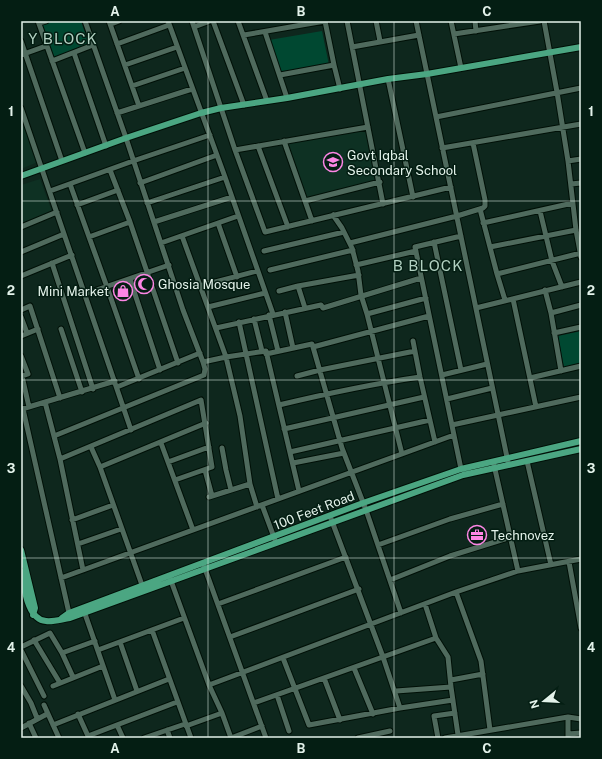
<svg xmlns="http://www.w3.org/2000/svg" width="602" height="759" font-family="'Public Sans',sans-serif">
	<rect width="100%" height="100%" fill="#0e271d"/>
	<path fill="#0e3123" d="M25,124L38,162L21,169V125Z
		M366,130L377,181L306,199L287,144Z
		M40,179L54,217L21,230V185Z"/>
	<path fill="#004831" d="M53,21H81L89,45L52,59L40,26Z
		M322,31L329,65L280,75L269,40Z
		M581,331V363L564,367L558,336Z"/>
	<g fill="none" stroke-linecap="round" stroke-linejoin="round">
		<g stroke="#001007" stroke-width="7">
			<path id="minor" d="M38,21L85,153
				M109,21L139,106
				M168,21L225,177L273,314
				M192,21L235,150L265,232L451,187
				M213,21L244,105
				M238,21L267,101
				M325,21L334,65L340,89
				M347,21L383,204
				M376,21L380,41
				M416,21L508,462
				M451,21L461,68
				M475,21L476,31
				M544,21L557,92L568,161L576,230L581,257
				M39,23L46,21
				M111,24L119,21
				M194,27L210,21
				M265,32L287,98
				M454,34L540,21
				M244,35L325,21
				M21,41L62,161
				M117,44L169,25
				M352,47L419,35
				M74,53L106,146
				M21,55L46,46
				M52,61L93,45
				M125,65L177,47
				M280,75L334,65
				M388,79L413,197
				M132,86L185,68
				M21,108L131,430
				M117,113L192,89
				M436,117L581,88
				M284,141L312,221
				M258,146L288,227
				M442,148L581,124
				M235,150L368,127
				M568,161L581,159
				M110,170L130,222L178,363
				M140,183L217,155
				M70,184L107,287L139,379
				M571,184L581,183
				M50,191L133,161L210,135
				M305,201L380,182
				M147,203L225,177
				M77,205L118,190
				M480,209L497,274L505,300
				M540,211L552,261L562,287
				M333,215L342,228L352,248L358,271L361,295L367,314L402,454
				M154,222L232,197
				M218,223L237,277
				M483,223L573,203
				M21,227L57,212
				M182,236L226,357L240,416L250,484L257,507
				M461,236L415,247L461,469
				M89,237L130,222
				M434,242L461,370
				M161,243L238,216
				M350,243L457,216L483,208L485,206V200L473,143
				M490,247L576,230
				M264,251L344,232
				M21,252L64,234
				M52,263L93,389
				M356,265L416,251
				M270,270L353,250
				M497,274L581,253
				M21,276L72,255
				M130,279L160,370
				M200,286L257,271
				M545,290L551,313L561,371
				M279,291L298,286
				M85,294L169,265
				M513,299L536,407
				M208,307L265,293
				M305,308L298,286L359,275
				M476,308L581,282
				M21,310L30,306L60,398
				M285,312L293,348
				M551,313L581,305
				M367,314L426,298
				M269,315L278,351
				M21,317L27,333
				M254,319L262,351
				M239,322L278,499
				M216,328L321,305L323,308L421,278
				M61,329L82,392
				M554,333L581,327
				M21,336L38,329
				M413,341L420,377L435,442
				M313,347L342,448L366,510L401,613
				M266,354L312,344L313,347L429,316
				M21,356L28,374L22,376L29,407
				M203,362L226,357L266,351L299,491
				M442,375L487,364
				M297,376L320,370L415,351
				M530,378L581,366
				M117,387L200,353
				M447,399L492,388
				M45,402L60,459L83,570
				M279,405C325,394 372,384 420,377
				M22,409L115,381
				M23,409L69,613
				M452,425L581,397
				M284,429L424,397
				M54,436L204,375L205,369L203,362L183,310L126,138L85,21
				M161,443L193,530
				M91,447L100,467L142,585
				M222,448L226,470L231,490
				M290,452L430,420
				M60,459L201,400L212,467L175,480
				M527,461L551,565
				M168,462L209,447
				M293,463L344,453
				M494,465L518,571
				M100,467L206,423
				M205,470L212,496
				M209,497L250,484
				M262,505L275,540
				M330,516L383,657L400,708
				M72,520L113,505
				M78,544L121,529
				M378,545L450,519L503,504
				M569,562L581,628
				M204,566L266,738
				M61,578L454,435
				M170,578L209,685L222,713L231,738
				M390,580L450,556L511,537
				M456,592L481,661L490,730
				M218,604L346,557
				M425,604L436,638L448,657L451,687L458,735
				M84,611L115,700
				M152,630L191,738
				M230,637L359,589
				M34,640L60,683
				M120,642L137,691
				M21,647L50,633L62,653L73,677
				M21,650L44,696
				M98,650L184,618
				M62,653L95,641
				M283,658L309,725L400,708L453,700
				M354,668L373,714
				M324,678L340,720
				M451,680L483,674
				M209,685L456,592L518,571L581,559
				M21,686L31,703L37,718
				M53,686L103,666
				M396,691L451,687
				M277,695L289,731
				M254,703L436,638
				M44,705L59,738
				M78,714L88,736L177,702
				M568,717V738
				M29,723L36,738
				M53,725L169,679
				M117,725L123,738
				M186,726L222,713
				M21,728L47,714
				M167,730L170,738
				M568,734L581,733
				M144,738L185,724
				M231,738L262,726
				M358,738L390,731
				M438,738L434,716L455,713
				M445,738L568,717L581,719"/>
		</g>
		<g stroke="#001007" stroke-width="8">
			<path id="major" d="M21,176L126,138L201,113L221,108L287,98L388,79L427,74L581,47
				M21,550L35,608L33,615
				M21,572C24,586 27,620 46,621C54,622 62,619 70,618L463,475L581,449
				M62,618L69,613L363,503L461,469L581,441"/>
		</g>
		<use href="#minor" stroke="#4f6a5d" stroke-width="5"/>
		<use href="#major" stroke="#4ba682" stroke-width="6"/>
	</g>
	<path fill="none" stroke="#e3f2ea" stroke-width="1" stroke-opacity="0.55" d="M208,21V738M394,21V738M21,201H581M21,380H581M21,558H581"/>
	<defs>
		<g id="university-ring" transform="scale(1)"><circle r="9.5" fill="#041e13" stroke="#fc86e4" stroke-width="1.5"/><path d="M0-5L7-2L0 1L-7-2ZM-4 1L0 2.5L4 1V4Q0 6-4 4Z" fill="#fc86e4"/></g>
		<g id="mosque-ring" transform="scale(1)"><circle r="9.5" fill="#041e13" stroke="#fc86e4" stroke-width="1.5"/><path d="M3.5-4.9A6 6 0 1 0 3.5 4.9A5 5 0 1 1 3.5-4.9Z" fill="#fc86e4"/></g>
		<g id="shop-ring" transform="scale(1)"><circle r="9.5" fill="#041e13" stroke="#fc86e4" stroke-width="1.5"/><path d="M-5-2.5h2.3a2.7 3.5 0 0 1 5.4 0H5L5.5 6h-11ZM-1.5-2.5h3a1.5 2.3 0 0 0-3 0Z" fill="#fc86e4"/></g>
		<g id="office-ring" transform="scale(1)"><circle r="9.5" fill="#041e13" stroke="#fc86e4" stroke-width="1.5"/><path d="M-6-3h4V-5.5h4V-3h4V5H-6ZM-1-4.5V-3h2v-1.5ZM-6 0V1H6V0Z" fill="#fc86e4"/></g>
	</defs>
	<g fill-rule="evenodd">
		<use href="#university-ring" x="333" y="162"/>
		<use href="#mosque-ring" x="144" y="284"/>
		<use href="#shop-ring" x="123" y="291"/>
		<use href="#office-ring" x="477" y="535"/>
	</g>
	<g text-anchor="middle" stroke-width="3" stroke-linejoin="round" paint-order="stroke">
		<g font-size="13" fill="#e3f2ea" stroke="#041e13" text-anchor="start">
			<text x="347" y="160">Govt Iqbal<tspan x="347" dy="15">Secondary School</tspan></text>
			<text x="158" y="289">Ghosia Mosque</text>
			<text x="109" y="296" text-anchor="end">Mini Market</text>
			<text x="491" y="540">Technovez</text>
		</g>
		<g font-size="13" fill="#e3f2ea" stroke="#041e13">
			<text transform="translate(314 510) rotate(-21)" y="5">100 Feet Road</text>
		</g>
		<g font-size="15" letter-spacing="1" fill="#b3d1c2" stroke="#041e13">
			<text x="63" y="44">Y BLOCK</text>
			<text x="428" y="271">B BLOCK</text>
		</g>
	</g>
	<rect width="602" height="759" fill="none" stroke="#041e13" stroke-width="44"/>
	<g transform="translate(544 701) rotate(252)" stroke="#041e13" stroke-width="3" paint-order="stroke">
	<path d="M0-3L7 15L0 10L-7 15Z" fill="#e3f2ea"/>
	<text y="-6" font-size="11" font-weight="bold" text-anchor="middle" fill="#e3f2ea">N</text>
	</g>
	<rect x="22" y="22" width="558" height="715" fill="none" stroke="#e3f2ea" stroke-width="1.5"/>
	<g font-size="13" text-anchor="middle" font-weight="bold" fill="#e3f2ea">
		<text x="115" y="16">A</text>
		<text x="301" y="16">B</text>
		<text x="487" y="16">C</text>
		<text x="11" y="116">1</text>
		<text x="591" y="116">1</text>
		<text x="11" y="295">2</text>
		<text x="591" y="295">2</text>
		<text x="11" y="473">3</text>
		<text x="591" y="473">3</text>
		<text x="11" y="652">4</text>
		<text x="591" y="652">4</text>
		<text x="115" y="753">A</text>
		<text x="301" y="753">B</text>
		<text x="487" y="753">C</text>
	</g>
</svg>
